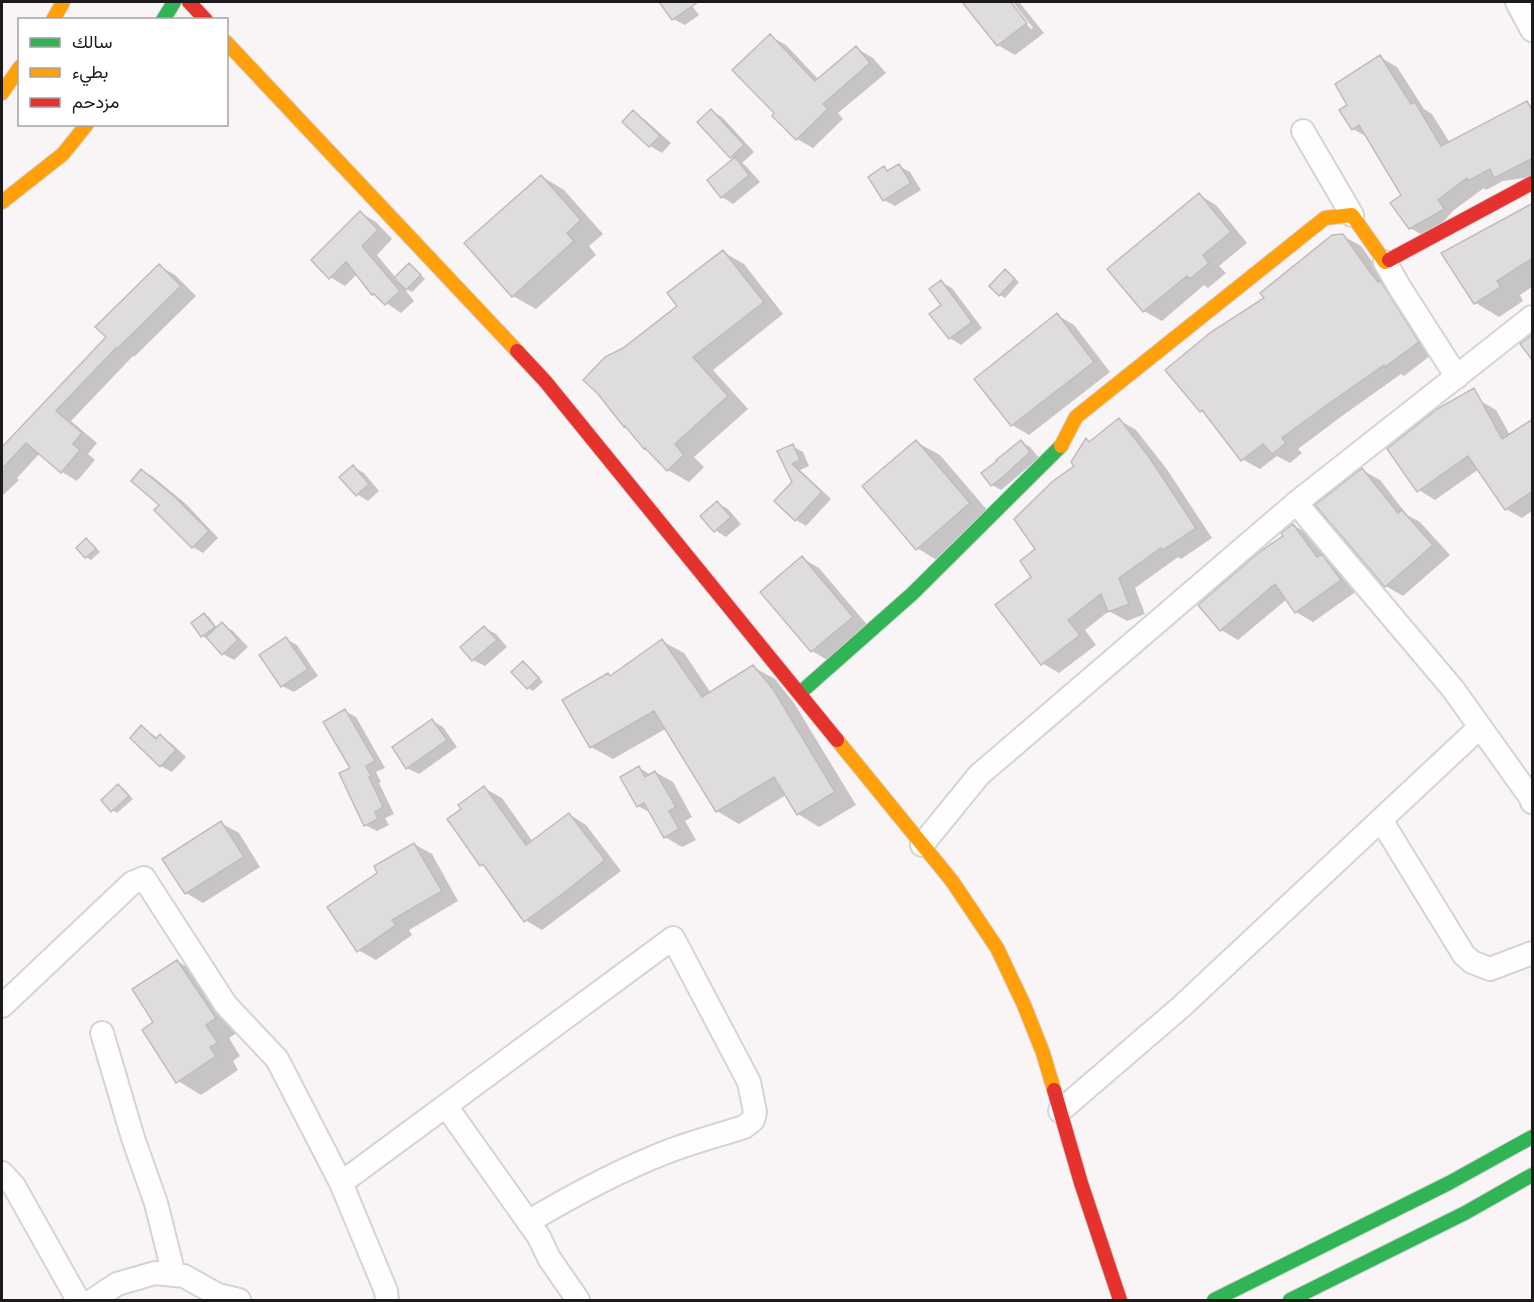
<svg xmlns="http://www.w3.org/2000/svg" width="1534" height="1302" font-family="Merriweather,Vazirmatn,serif">
	<rect width="100%" height="100%" fill="#f9f5f7"/>
	<path fill="#0003" d="M661,2H689L699,15L685,25L673,19Z
		M964,2H1009L1031,29L1033,28L1013,2H1019L1044,33L1015,55L998,45Z
		M770,36L786,45L819,80L856,48L873,58L886,73L838,113L843,119L813,148L797,139L776,113Z
		M1380,57L1397,67L1424,109L1432,114L1450,143L1527,103L1532,106V177L1503,181L1486,190L1484,188L1454,210L1428,238L1410,228L1403,195L1369,138L1353,129L1349,105Z
		M711,111L722,117L754,152L742,163L746,166L760,182L733,204L722,197L735,159L730,157Z
		M633,112L644,119L671,143L662,153L650,146L624,122Z
		M899,166L910,172L921,190L895,206L884,200V168L890,171Z
		M541,176L564,190L603,234L589,246L596,255L536,309L513,296Z
		M1199,195L1216,205L1247,243L1219,266L1226,273L1208,288L1204,285L1162,321L1144,311Z
		M1532,205V287L1520,295L1523,301L1499,317L1476,303L1443,253Z
		M361,213L376,222L392,239L377,255L396,278L409,265L414,268L425,279L412,292L403,287L414,301L401,313L373,294L357,274L345,286L330,277Z
		M1343,236L1361,246L1435,352L1404,376L1401,374L1342,416L1298,449L1302,453L1290,463L1277,456L1260,469L1242,459L1207,414L1201,411L1266,298Z
		M723,252L744,264L783,314L713,370L748,409L694,457L704,467L689,482L668,470L648,450L624,349L679,306Z
		M159,266L175,275L196,296L134,357L133,356L71,421L97,443L88,454L95,460L77,481L62,472L40,453L17,478L19,480L2,496V471L8,463H4L2,466V449L108,337Z
		M1005,271L1019,282L1005,298L1000,295Z
		M941,282L952,288L982,328L961,345L950,338Z
		M1057,315L1074,325L1110,372L1029,435L1012,425Z
		M1479,400L1496,410L1510,435L1532,421V511L1522,518L1506,509L1479,469L1435,500L1419,490Z
		M1119,420L1136,430L1166,468L1212,538L1181,559L1178,557L1135,588L1145,614L1127,621L1109,611L1085,630L1096,645L1059,673L1042,663L1033,577L1037,549L1076,466L1086,440L1090,442Z
		M916,442L940,455L993,517L940,562L917,548Z
		M1021,442L1030,447L1039,458L1001,490L992,485Z
		M792,446L803,452L809,466L800,470L831,499L806,526L796,520L793,483L779,452Z
		M353,467L364,473L379,491L368,501L357,494Z
		M1362,470L1380,480L1407,515L1420,522L1450,555L1403,596L1386,586Z
		M142,471L152,476L186,504L218,538L203,553L193,547L162,505Z
		M717,503L728,509L741,524L726,537L715,530Z
		M1293,525L1310,535L1328,559L1339,566L1357,591L1313,622L1296,612L1287,599L1238,640L1221,630Z
		M87,540L92,543L100,552L91,560L86,557Z
		M802,558L819,568L869,627L829,661L812,651Z
		M204,614L209,617L217,628L222,624L233,631L248,647L234,660L223,654L209,638L207,639L202,636L193,623Z
		M485,628L496,634L507,647L485,666L473,660L463,647Z
		M286,639L297,645L318,676L294,692L282,686Z
		M662,641L684,653L711,693L753,667L775,679L794,703L856,805L819,827L798,814L786,795L739,824L717,811L667,728L613,759L591,747L608,675L611,676Z
		M523,663L528,666L543,682L533,691L528,688Z
		M345,711L356,717L385,768L376,772L381,782L379,783L394,814L385,818L389,825L377,831L365,825L352,769Z
		M432,721L443,727L457,747L419,774L407,768Z
		M142,727L158,738L160,736L171,743L186,757L172,772L161,766Z
		M639,768L651,775L655,772L673,782L692,817L685,821L696,840L682,847L665,837L651,813L638,806Z
		M118,786L124,789L133,799L117,813L112,810Z
		M484,788L502,798L533,842L569,814L586,825L621,871L542,930L525,920L488,868L481,865L464,809Z
		M221,823L239,833L260,867L203,903L186,893Z
		M414,844L432,854L458,901L409,930L412,935L376,960L358,950L379,873Z
		M177,961L200,975L238,1032L229,1038L240,1056L233,1061L238,1070L201,1095L178,1081Z"/>
	<path fill="#dedcdd" stroke="#bfbcbd" stroke-width="1.5" d="M659,2H698L672,20Z
		M962,2H1011L1027,23L997,46Z
		M770,34L815,81L856,46L870,63L823,104L828,109L796,140L772,116L774,113L732,70Z
		M1380,55L1411,104L1415,102L1441,146L1527,101L1533,112V158L1494,178L1490,169L1468,181L1467,178L1438,200L1445,209L1409,229L1390,203L1401,195L1359,125L1352,130L1339,110L1347,105L1335,84Z
		M711,109L744,145L730,158L697,122Z
		M633,110L660,136L649,147L622,122Z
		M735,157L749,175L721,198L707,180Z
		M899,164L911,183L883,201L868,177L884,166L887,171Z
		M541,175L581,220L567,233L574,241L512,297L464,243Z
		M1199,193L1231,232L1203,255L1209,263L1190,279L1187,276L1143,312L1107,269Z
		M1533,203V258L1497,281L1501,287L1474,304L1441,253Z
		M360,211L378,230L362,246L400,291L385,305L374,294L372,295L346,262L329,279L311,260Z
		M1343,234L1370,272L1378,282L1380,280L1419,342L1385,367L1384,365L1324,407L1282,438L1286,443L1272,454L1263,444L1241,461L1202,410L1200,412L1165,370L1211,332L1264,298L1260,293L1332,235Z
		M723,250L764,302L693,357L728,396L675,444L684,455L667,471L645,448L644,449L625,426L624,427L598,394L583,380L605,357L623,348L677,306L667,293Z
		M409,263L421,275L406,290L394,278Z
		M159,264L181,286L117,349L116,348L56,411L82,433L73,444L80,450L61,473L26,443L2,469V447L106,337L95,327Z
		M1005,269L1015,279L999,296L989,286Z
		M941,280L972,322L949,339L929,314L941,305L929,289Z
		M1057,313L1094,362L1011,426L974,379Z
		M1533,334V361L1520,344Z
		M1474,388L1502,439L1533,419V491L1505,510L1468,456L1417,492L1387,449L1437,409Z
		M1119,418L1149,457L1196,528L1163,550L1161,548L1119,578L1129,604L1108,612L1101,594L1068,620L1080,635L1041,665L995,605L1031,577L1020,561L1035,549L1014,519L1053,481L1074,466L1071,462L1086,438L1089,442Z
		M916,440L970,503L916,550L862,486Z
		M1021,440L1030,452L1003,477L991,486L981,473L997,461L996,460Z
		M793,444L800,460L792,464L822,492L795,521L774,501L792,482L777,451Z
		M353,465L369,484L356,496L339,477Z
		M1362,468L1398,513L1402,510L1433,545L1385,587L1315,505Z
		M141,469L175,497L209,531L192,548L154,510L159,505L131,481Z
		M717,501L731,517L714,532L700,516Z
		M1293,524L1317,557L1322,554L1341,580L1295,613L1275,584L1220,631L1198,605L1258,553L1283,536L1281,533Z
		M86,538L96,549L85,558L76,548Z
		M802,556L853,617L811,652L760,592Z
		M204,613L215,627L201,637L191,623Z
		M222,622L238,640L222,655L206,637Z
		M484,626L497,640L472,661L460,647Z
		M286,637L308,669L281,687L259,655Z
		M662,639L702,697L753,665L773,689L835,792L797,815L774,777L716,812L654,711L590,748L562,700L608,673L610,676Z
		M523,661L539,678L527,689L511,672Z
		M345,709L375,761L366,766L371,776L369,777L383,807L375,812L378,819L364,826L339,773L350,768L323,722Z
		M432,719L447,740L406,769L392,747Z
		M141,725L156,739L160,734L176,750L160,767L130,738Z
		M639,766L645,777L655,771L676,807L669,811L679,829L664,838L644,803L637,807L620,777Z
		M118,784L129,796L111,812L101,800Z
		M484,786L526,845L569,813L605,860L561,895L524,922L483,864L480,866L447,819L461,809L458,805Z
		M221,821L244,857L185,894L162,859Z
		M414,843L442,891L392,920L396,925L357,952L327,907L377,873L374,866Z
		M177,960L216,1018L206,1025L218,1043L210,1047L216,1056L176,1083L142,1030L153,1022L132,989Z"/>
	<g fill="none" stroke-linecap="round" stroke-linejoin="round">
		<g stroke="#d6d3d4" stroke-width="26">
			<path id="street" d="M1517,2L1532,30
				M1303,131L1352,215
				M1385,262L1400,288L1457,377
				M1532,317L1296,503L1453,689L1531,798L1532,802
				M1381,820L1464,955L1472,962L1490,969L1532,953
				M922,845L979,775L1296,503
				M2,1006L132,883L144,878L226,1005L277,1059L341,1183L386,1291L387,1300
				M102,1033L133,1138L156,1203L174,1275
				M446,1106L539,1237L549,1258L578,1300
				M1060,1111L1181,1007L1480,727
				M2,1173L14,1186L78,1300
				M341,1183L673,938L749,1082L755,1112L753,1120L744,1127C719,1135 693,1142 669,1151C620,1170 573,1195 528,1222
				M93,1300L117,1284L155,1273L184,1276L218,1295L239,1300"/>
		</g>
		<g stroke="#d6d3d4" stroke-width="16">
			<path id="fast" d="M163,20L174,2
				M800,693L912,594L1061,446
				M1214,1300L1449,1183L1532,1137
				M1290,1300L1465,1213L1532,1175"/>
		</g>
		<g stroke="#d6d3d4" stroke-width="16">
			<path id="slow" d="M53,20L63,2
				M226,42L517,351
				M2,93L20,67
				M2,202L63,154L87,124
				M1061,446L1076,417L1325,218L1352,215L1385,262L1389,260
				M837,740L952,881L997,948L1024,1005L1043,1053L1054,1090"/>
		</g>
		<g stroke="#d6d3d4" stroke-width="16">
			<path id="jam" d="M189,2L206,20
				M1389,260L1532,183
				M517,351L545,381L837,740
				M1054,1090L1081,1183L1120,1300"/>
		</g>
		<use href="#street" stroke="#fefefe" stroke-width="22"/>
		<use href="#fast" stroke="#30b455" stroke-width="14"/>
		<use href="#slow" stroke="#ff9f0a" stroke-width="14"/>
		<use href="#jam" stroke="#e5322d" stroke-width="14"/>
	</g>
	<rect width="1534" height="1302" fill="none" stroke="#1c1a1b" stroke-width="6"/>
	<rect x="18" y="18" width="210" height="108" fill="#ffffff" stroke="#a4a3a4" stroke-width="1.5"/>
	<rect x="30" y="38" width="30" height="9" fill="#30b455" stroke="#a4a3a4" stroke-width="1.5"/>
	<text x="72" y="48" font-size="18" fill="#1c1a1b">سالك</text>
	<rect x="30" y="68" width="30" height="9" fill="#ff9f0a" stroke="#a4a3a4" stroke-width="1.5"/>
	<text x="72" y="78" font-size="18" fill="#1c1a1b">بطيء</text>
	<rect x="30" y="98" width="30" height="9" fill="#e5322d" stroke="#a4a3a4" stroke-width="1.5"/>
	<text x="72" y="108" font-size="18" fill="#1c1a1b">مزدحم</text>
</svg>
